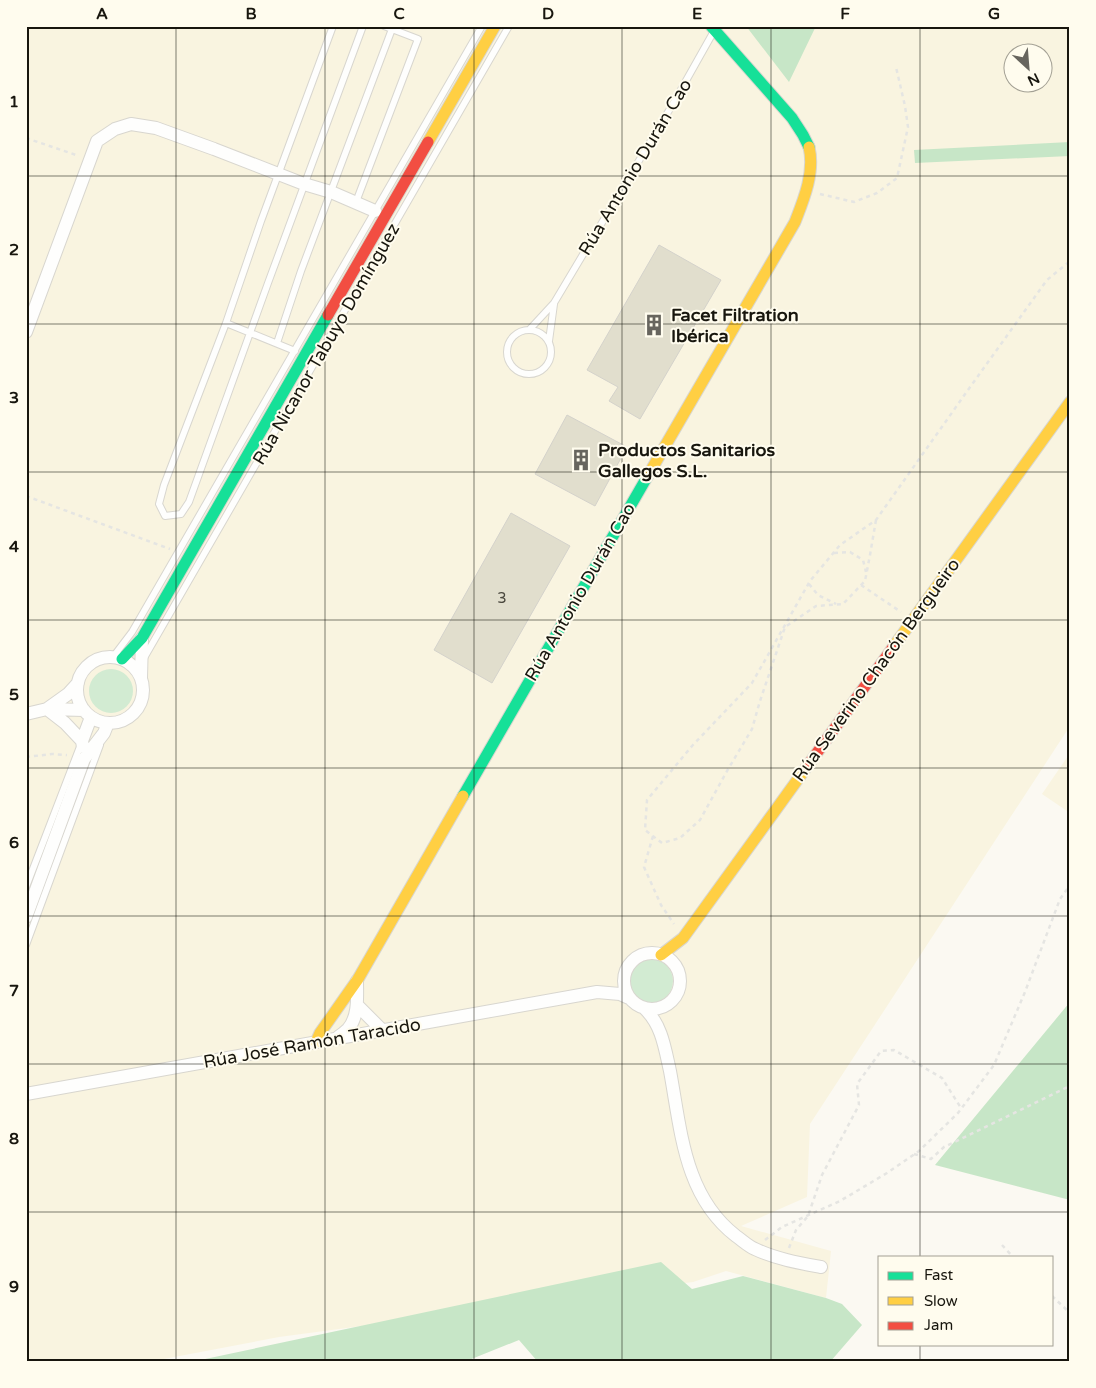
<svg xmlns="http://www.w3.org/2000/svg" width="1096" height="1388" font-family="'Varela Round',sans-serif">
	<rect width="100%" height="100%" fill="#fbf9f2"/>
	<path fill="#f9f4e0" fill-rule="evenodd" d="M26,26H1070V726L810,1124L807,1197L741,1226L831,1251L826,1298L726,1271L693,1282L279,1337L148,1362H26ZM1014,52H1044V82H1014Z
		M1070,753V813L1042,794Z"/>
	<path fill="#d2ebd2" d="M89 691a22 22 0 1 1 44 0a22 22 0 1 1-44 0Z
		M629 981a22 22 0 1 1 44 0a22 22 0 1 1-44 0Z"/>
	<path fill="#c7e6c7" d="M746,26H816L789,82Z
		M1070,142V156L915,163L914,150Z
		M1070,1002V1200L935,1165Z
		M661,1262L692,1289L743,1276L826,1298L842,1304L862,1325L830,1362H538L519,1340L464,1362H191Z"/>
	<path fill="#e1decd" stroke="#d4d2cb" d="M659,245L721,280L640,419L609,401L618,387L587,370Z
		M567,415L627,447L595,506L535,474Z
		M511,513L570,546L492,683L434,650Z"/>
	<g fill="none" stroke-linecap="round" stroke-linejoin="round">
		<g stroke="#d8d6cf" stroke-width="8">
			<path id="lane" d="M333,26L261,221L226,323L164,485L159,504L165,516L181,514L189,502L268,283L363,26
				M356,202L418,39L384,26
				M226,323L295,351
				M530,329L554,303L674,102L714,31
				M507 352a22 22 0 1 1 44 0a22 22 0 1 1-44 0Z
				M549,341L554,304
				M277,343L301,271L392,29
				M113,657L132,632L482,26
				M144,658L509,26
				M26,887L81,744
				M26,945L100,745"/>
		</g>
		<g stroke="#d8d6cf" stroke-width="14">
			<path id="street" d="M26,332L97,141L115,129L131,124L156,128L214,149L304,184L331,192L375,211
				M77 690a33 33 0 1 1 66 0a33 33 0 1 1-66 0Z
				M141,678L142,638
				M47,709L65,723L82,741
				M47,709L68,694L78,683
				M26,714L47,709L84,710
				M83,747L82,741L91,717
				M26,917L84,759L104,733L108,723
				M624 981a28 28 0 1 1 56 0a28 28 0 1 1-56 0Z
				M357,1005L382,1030
				M645,1009C662,1025 665,1049 670,1071C681,1130 684,1196 736,1236C742,1240 748,1246 755,1249C776,1259 799,1263 821,1267
				M338,1037C341,1035 345,1032 348,1029C359,1016 357,997 357,981
				M26,1094L597,992L620,994L629,998"/>
		</g>
		<g stroke="#d8d6cf" stroke-width="13">
			<path id="fast" d="M711,26L792,118L803,135L809,147
				M122,659L142,638L328,315
				M463,796L650,472"/>
		</g>
		<g stroke="#d8d6cf" stroke-width="13">
			<path id="slow" d="M428,142L495,26
				M650,472L795,222C804,199 815,172 809,147
				M894,646L1070,402
				M661,955L683,938L806,768
				M316,1042L320,1033L358,979L463,796"/>
		</g>
		<g stroke="#d8d6cf" stroke-width="13">
			<path id="jam" d="M328,315L428,142
				M806,768L894,646"/>
		</g>
		<path stroke="#e5e5e2" stroke-width="2.5" stroke-dasharray="4 4" stroke-linecap="butt" d="M26,138L79,156
			M820,194L854,202L877,193L897,178L908,127L905,106L896,67
			M26,496L170,549
			M876,520L870,555L865,581L843,604L816,606L785,627L760,701L752,729L727,771L700,820L680,838L662,843L645,830L647,800L692,746L752,683L810,581L840,545L876,520L968,390L1047,280L1070,261
			M834,553L850,552L863,560L866,572
			M809,584L818,595L836,604
			M861,585L901,612
			M26,757L52,754L67,755
			M653,836L644,867L661,905L674,924
			M914,1154L931,1159L944,1147L1070,1086
			M765,1240L782,1227L840,1201L887,1173L919,1151L958,1113L994,1065L1025,992L1060,899L1070,885
			M1002,1245L1013,1257
			M789,1248L796,1230L808,1216L822,1175L859,1105L857,1084L881,1051L894,1050L942,1078L961,1108
			M1052,1296L1070,1313"/>
		<use href="#lane" stroke="#fefefd" stroke-width="6"/>
		<use href="#street" stroke="#fefefd" stroke-width="12"/>
		<use href="#fast" stroke="#16e098" stroke-width="11"/>
		<use href="#slow" stroke="#ffcf43" stroke-width="11"/>
		<use href="#jam" stroke="#f24e42" stroke-width="11"/>
	</g>
	<path fill="none" stroke="#18160e" stroke-width="1" stroke-opacity="0.55" d="M176,26V1362M325,26V1362M474,26V1362M622,26V1362M771,26V1362M920,26V1257M26,176H1070M26,324H1070M26,472H1070M26,620H1070M26,768H1070M26,916H1070M26,1064H1070M26,1212H1070M920,1344V1362"/>
	<defs>
		<g id="building-bare" transform="scale(1.725)"><path d="M-4-6H4V6H1V3H-1V6H-4ZM-2.5-4.3h1.7v1.8h-1.7ZM.8-4.3h1.7v1.8H.8ZM-2.5-1h1.7V.8h-1.7ZM.8-1h1.7V.8H.8Z" fill="#67655e" stroke="#fffcee" stroke-width="2.5" paint-order="stroke"/></g>
	</defs>
	<g fill-rule="evenodd">
		<use href="#building-bare" x="654" y="325"/>
		<use href="#building-bare" x="581" y="460"/>
	</g>
	<g text-anchor="middle" stroke-width="4" stroke-linejoin="round" paint-order="stroke">
		<g font-size="15" fill="#4a483e">
			<text x="502" y="603">3</text>
		</g>
		<g font-size="18" fill="#18160e" stroke="#fffcee">
			<text transform="translate(635 167) rotate(-59)" y="6">Rúa Antonio Durán Cao</text>
			<text transform="translate(326 344) rotate(-60)" y="6">Rúa Nicanor Tabuyo Domínguez</text>
			<text transform="translate(580 592) rotate(-60)" y="6">Rúa Antonio Durán Cao</text>
			<text transform="translate(876 670) rotate(-54)" y="6">Rúa Severino Chacón Bergueiro</text>
			<text transform="translate(312 1043) rotate(-10)" y="6">Rúa José Ramón Taracido</text>
		</g>
		<g font-size="18" font-weight="bold" fill="#18160e" stroke="#fffcee" text-anchor="start">
			<text x="671" y="321">Facet Filtration<tspan x="671" dy="21">Ibérica</tspan></text>
			<text x="598" y="456">Productos Sanitarios<tspan x="598" dy="21">Gallegos S.L.</tspan></text>
		</g>
	</g>
	<rect width="1096" height="1388" fill="none" stroke="#fffcee" stroke-width="55"/>
	<rect x="878" y="1256" width="175" height="90" fill="#fffcee" stroke="#a3a094"/>
	<rect x="888" y="1272" width="25" height="8" fill="#16e098" stroke="#a3a094"/>
	<text x="924" y="1280" font-size="15" fill="#18160e">Fast</text>
	<rect x="888" y="1297" width="25" height="8" fill="#ffcf43" stroke="#a3a094"/>
	<text x="924" y="1306" font-size="15" fill="#18160e">Slow</text>
	<rect x="888" y="1322" width="25" height="8" fill="#f24e42" stroke="#a3a094"/>
	<text x="924" y="1330" font-size="15" fill="#18160e">Jam</text>
	<g transform="translate(1028 68) rotate(154)"><circle r="24" fill="#fffcee" stroke="#a3a094"/>
	<path d="M0-4L9 19L0 12L-9 19Z" fill="#67655e"/>
	<text y="-8" font-size="14" font-weight="bold" text-anchor="middle" fill="#18160e">N</text>
	</g>
	<rect x="28" y="28" width="1040" height="1332" fill="none" stroke="#18160e" stroke-width="2"/>
	<g font-size="16" text-anchor="middle" font-weight="bold" fill="#18160e">
		<text x="102" y="19">A</text>
		<text x="251" y="19">B</text>
		<text x="399" y="19">C</text>
		<text x="548" y="19">D</text>
		<text x="697" y="19">E</text>
		<text x="845" y="19">F</text>
		<text x="994" y="19">G</text>
		<text x="14" y="107">1</text>
		<text x="14" y="255">2</text>
		<text x="14" y="403">3</text>
		<text x="14" y="552">4</text>
		<text x="14" y="700">5</text>
		<text x="14" y="848">6</text>
		<text x="14" y="996">7</text>
		<text x="14" y="1144">8</text>
		<text x="14" y="1292">9</text>
	</g>
</svg>
